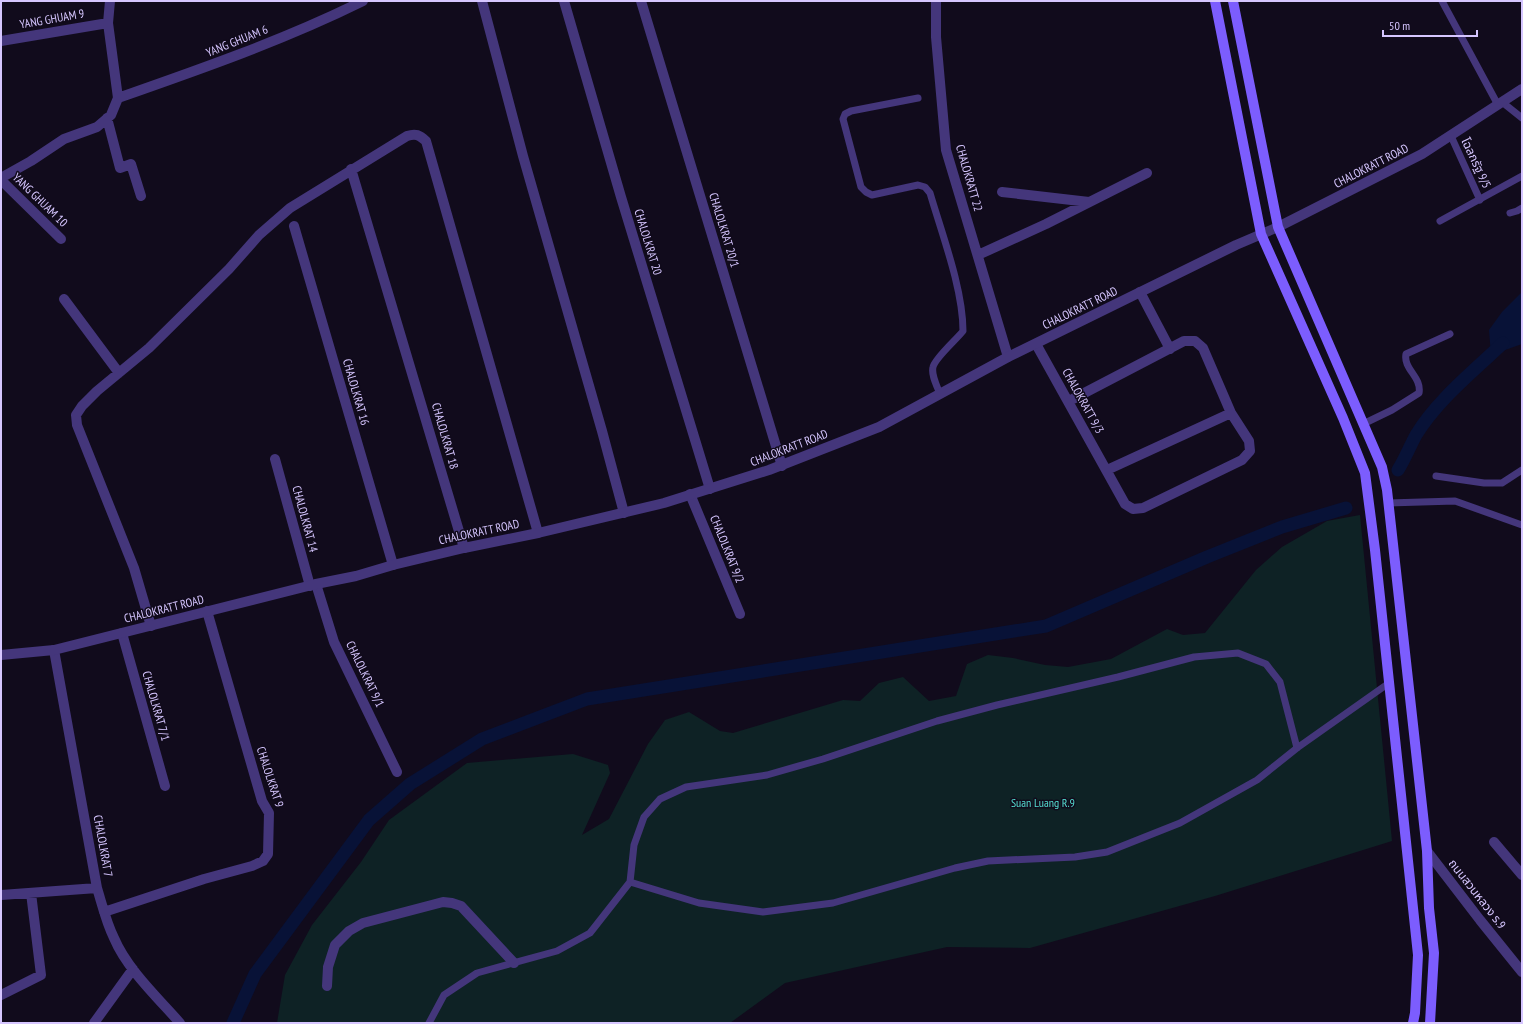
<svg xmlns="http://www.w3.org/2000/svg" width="1523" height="1024" font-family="'PT Sans Narrow','Noto Sans Thai',sans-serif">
	<rect width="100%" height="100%" fill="#110b1c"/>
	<path fill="#0e2225" d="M1360,515L1392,841L1215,896L1030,948L947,947L785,983L730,1023H277L285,975L312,925L361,862L389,820L467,763L573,754L608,765L610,773L582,835L609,819L648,744L665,720L689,712L720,731L733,733L843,700L860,701L879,683L903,677L929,701L956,696L967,664L988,655L1013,658L1045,665L1068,667L1111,659L1167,629L1183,635L1205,633L1256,570L1282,547L1327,521Z"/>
	<path fill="#081237" d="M1522,292V344L1491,355L1489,330L1502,312Z"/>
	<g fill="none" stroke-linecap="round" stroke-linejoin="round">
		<path stroke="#081237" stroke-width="13" d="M1398,470C1405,459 1410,446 1416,435C1437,400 1474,371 1503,343
			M233,1023L255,974L369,820L410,784L482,739L587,699L1046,626L1207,557L1282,527L1346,508"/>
		<path stroke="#44367b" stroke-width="7" d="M1442,1L1498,105
			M918,98L851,111L845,114L843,119L861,187L866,192L872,195L918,185L925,187L930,193C942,234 963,289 963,331C957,339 935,358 933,367C931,375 937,386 940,394
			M1502,102L1522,118
			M1451,136L1480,200
			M1510,213L1517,211L1522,208
			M1440,221L1522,176
			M1363,424L1392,410L1419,393C1422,377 1403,369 1406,354L1450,334
			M1436,476L1484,483H1502L1522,470
			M1388,503L1455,501L1522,525
			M630,882L699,903L763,912L833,903L955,868L988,861L1075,857L1107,852L1180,823L1257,780L1297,748L1389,683
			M429,1023L444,995L477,973L557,951L590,933L630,882L634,845L644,817L660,799L686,787L767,775L823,759L937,721L997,705L1118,677L1194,657L1238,653L1266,664L1280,682L1297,748"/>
		<path stroke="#44367b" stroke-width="10" d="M482,1L523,156L602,431L624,513
			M564,1L621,197L710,489
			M641,1L782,466
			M936,1V37L946,150L1008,357
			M1,41L108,23
			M118,98C201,69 284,40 363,1
			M107,118L120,168L131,164L141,196
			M351,169L464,548
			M1,178L31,161L64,139L97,127L111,115L118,98L108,23L110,1
			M1,180L61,239
			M1002,192L1089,202
			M294,226L393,565
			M978,255L1046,224L1147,173
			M1140,292L1170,349
			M64,299L119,373
			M1036,344L1125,504L1133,509L1143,508L1242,460L1250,451L1249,441L1231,413L1203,348L1195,341H1184L1069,401
			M275,459L310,586
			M1107,470L1231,413
			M690,494L740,614
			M316,584L334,642L397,772
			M151,626L134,568L77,425L76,415L82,406L97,391L149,348L229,269L259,235L290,208L407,136C416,133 419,135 426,141L538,533
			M122,633L165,786
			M54,650L97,888C102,904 106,922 114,938C127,969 158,998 180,1023
			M1494,842L1522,875
			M1,895L97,888
			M104,912L204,879L252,866L263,861L268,854L269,813L262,801L207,611
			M327,986L328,967L335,945L349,931L363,923L443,902L452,903L461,906L514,963
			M1,995L41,975L31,893
			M94,1023L133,969"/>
		<path stroke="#44367b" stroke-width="10" d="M1,655L54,650L316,584L356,576L393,565L464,548L538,533L664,503L769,470L879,427L1008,357L1236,245L1278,227L1422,154L1522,89
			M1427,851L1480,920L1522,972"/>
		<path stroke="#7c5dfe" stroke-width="10" d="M1215,1L1261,234L1343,418L1365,473L1375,550L1418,955L1415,1013L1413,1023
			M1233,1L1278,227L1382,467L1387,490L1427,851L1429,908L1434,953L1430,1023"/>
	</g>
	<g text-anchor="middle" stroke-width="3" stroke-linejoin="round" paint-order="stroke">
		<g font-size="12" fill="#d6c6ff" stroke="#110b1c">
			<text transform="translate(52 19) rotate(-10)" y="4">YANG GHUAM 9</text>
			<text transform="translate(237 41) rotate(-22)" y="4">YANG GHUAM 6</text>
			<text transform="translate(1476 163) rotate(65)" y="4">โฉลกรัฐ 9/5</text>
			<text transform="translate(1371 166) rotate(-27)" y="4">CHALOKRATT ROAD</text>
			<text transform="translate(969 178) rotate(74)" y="4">CHALOKRATT 22</text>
			<text transform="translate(40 200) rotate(44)" y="4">YANG GHUAM 10</text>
			<text transform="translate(724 230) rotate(73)" y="4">CHALOLKRAT 20/1</text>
			<text transform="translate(648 242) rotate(73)" y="4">CHALOLKRAT 20</text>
			<text transform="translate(1080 308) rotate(-26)" y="4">CHALOKRATT ROAD</text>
			<text transform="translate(356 392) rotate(74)" y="4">CHALOLKRAT 16</text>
			<text transform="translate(1083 401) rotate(61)" y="4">CHALOKRATT 9/3</text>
			<text transform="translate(445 436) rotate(74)" y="4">CHALOLKRAT 18</text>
			<text transform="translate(789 448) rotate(-21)" y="4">CHALOKRATT ROAD</text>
			<text transform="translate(305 519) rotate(75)" y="4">CHALOLKRAT 14</text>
			<text transform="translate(479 532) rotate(-12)" y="4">CHALOKRATT ROAD</text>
			<text transform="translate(727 549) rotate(68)" y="4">CHALOLKRAT 9/2</text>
			<text transform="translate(164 609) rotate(-14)" y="4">CHALOKRATT ROAD</text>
			<text transform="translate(365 674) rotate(64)" y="4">CHALOLKRAT 9/1</text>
			<text transform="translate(156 706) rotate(74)" y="4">CHALOLKRAT 7/1</text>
			<text transform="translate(270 777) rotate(72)" y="4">CHALOLKRAT 9</text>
			<text transform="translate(103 846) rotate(80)" y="4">CHALOLKRAT 7</text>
			<text transform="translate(1477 894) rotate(52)" y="4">ถนนสวนหลวง ร.9</text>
		</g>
		<g font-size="12" fill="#54ddd1" stroke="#110b1c">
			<text x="1043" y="807">Suan Luang R.9</text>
		</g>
	</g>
	<rect width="1523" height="1024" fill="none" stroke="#d6c6ff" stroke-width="4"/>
	<path d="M1383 30v6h94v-6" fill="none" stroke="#d6c6ff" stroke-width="2"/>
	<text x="1389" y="30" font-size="12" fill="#d6c6ff" stroke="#110b1c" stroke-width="3" paint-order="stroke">50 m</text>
</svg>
